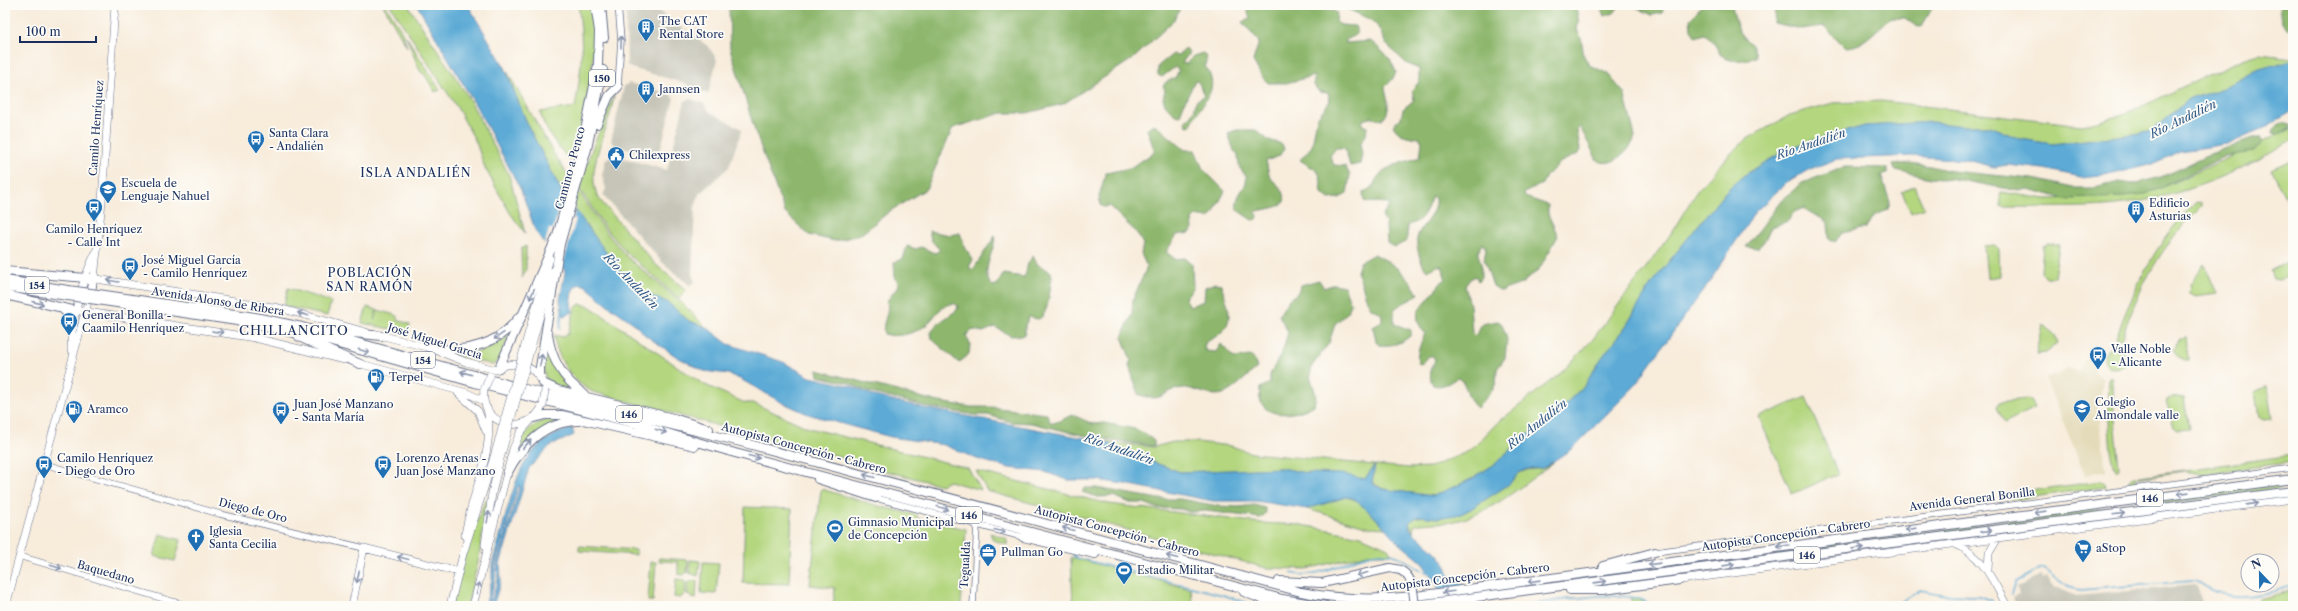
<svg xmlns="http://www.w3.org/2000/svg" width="2298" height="611" font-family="'Libre Caslon Text',serif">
	<rect width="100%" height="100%" fill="#fdfcf7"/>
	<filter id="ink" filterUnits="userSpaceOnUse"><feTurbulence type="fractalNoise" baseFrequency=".025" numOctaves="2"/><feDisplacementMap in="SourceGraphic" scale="8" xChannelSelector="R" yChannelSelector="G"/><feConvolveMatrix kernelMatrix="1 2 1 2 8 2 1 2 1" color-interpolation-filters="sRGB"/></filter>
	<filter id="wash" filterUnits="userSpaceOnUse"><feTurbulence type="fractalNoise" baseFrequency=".012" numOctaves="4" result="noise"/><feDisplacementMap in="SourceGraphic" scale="16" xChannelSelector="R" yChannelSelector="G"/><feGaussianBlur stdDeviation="0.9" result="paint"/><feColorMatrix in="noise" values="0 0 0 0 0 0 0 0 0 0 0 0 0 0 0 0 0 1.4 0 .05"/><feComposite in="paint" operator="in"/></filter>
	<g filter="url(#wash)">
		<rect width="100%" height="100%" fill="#f8ecdb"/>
		<path fill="#e4dbba" d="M2086,357L2091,360L2096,373L2103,378L2099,414L2106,470L2085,475L2045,378L2060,373L2067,368L2080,371Z"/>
		<path fill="#c6c5b8" d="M629,5H651L709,47L717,60L708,94L688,88L687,84L631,68L627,65L626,11Z
			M629,83L670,94L674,98L660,151L657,154L652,155L615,145L611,141L624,86Z
			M690,99L703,103L710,112L742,129L729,167L699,194L695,207L692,274L695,282L689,285L662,262L603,195L606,189L602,175L606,159L612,155L667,170L685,101Z
			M2041,576L2042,579L2047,577L2054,586L2076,596L2195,585L2204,606H2017L2013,598L2019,595L2017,587Z"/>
		<path fill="#b3d67e" stroke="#67826e" d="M383,5H386L402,32L407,47Z
			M390,5H408L467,95L509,175L525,233L510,213L485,168L476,142L458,109Z
			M578,5H591C599,57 587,112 570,161C558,146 544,130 540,112L575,107C582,68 584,44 578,5Z
			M406,36L440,90L435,92L425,75L420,71Z
			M2260,54L2293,58V60L2256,70L2224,88L2190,99L2151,130L2135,134L2053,144L2020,139L1989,126H1963L1931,122L1865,126L1804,143L1743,176L1727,190L1654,280L1623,331L1603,356L1584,386L1557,412L1515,445L1495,464L1469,480L1433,496L1383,489L1372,482L1375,465L1409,468L1431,467L1467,452L1476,445L1496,424L1562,372L1593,339L1670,235L1697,191L1725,159L1747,139L1790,115L1833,103L1882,101L2081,125C2125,119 2168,93 2209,74C2225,67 2242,58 2260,54Z
			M504,66L554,154L606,232L628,258L682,303L706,327L689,321L667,302L639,291L624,277L561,190L529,128Z
			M614,95C611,127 581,172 600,200L655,264L686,290L679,299L626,252L606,229L579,188L592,149Z
			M2293,128V139C2233,179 2156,206 2084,207C2056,208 2029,207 2001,207L2000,192L2046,199L2086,198L2145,191L2166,186Z
			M2293,160V207L2290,200L2287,201L2271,170Z
			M1914,186L1924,208L1911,213L1902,192Z
			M2196,202L2201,203V206C2161,246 2139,286 2121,340L2116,338C2135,285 2155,243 2196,202Z
			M2048,244L2059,246L2054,277H2045L2041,272L2043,246Z
			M1995,245L1999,249L2000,276L1987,278L1984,246Z
			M526,246V269L522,278L521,249Z
			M2293,259V275L2279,280L2273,279L2270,271Z
			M2204,264L2217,293L2196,296L2189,293L2190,284Z
			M288,288L331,302L327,316L284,306Z
			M580,304L589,306L703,384L745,403H753L809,428L968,468L981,490L949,481L941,485L882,470L831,454L808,450L593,392C571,381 557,359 554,335L563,337L568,334L575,308Z
			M367,307L377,310L374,320L378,310L398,316L397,320L410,324L408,333L362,323Z
			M2042,324L2055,335L2058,343L2046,353L2036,354Z
			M510,334L499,361L493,365L453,355L478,352L491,347Z
			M2186,336L2188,360C2182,361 2176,356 2173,350L2179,341Z
			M2104 358a11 11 0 1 1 22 0a11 11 0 1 1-22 0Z
			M547,350L558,374L571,388L569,390C542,382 541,377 547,350Z
			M2113,377L2114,421L2119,467L2117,471C2108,463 2108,395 2109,380L2110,377Z
			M2267,386L2272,419L2263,420L2259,417L2255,392Z
			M2172,396L2184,398L2189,429L2178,430L2174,427L2166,401Z
			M1806,397L1838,474L1792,494L1759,417Z
			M2027,399L2032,402L2035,408L2004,423L1997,407L1999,402Z
			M565,417L518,450L516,451C523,426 542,419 565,417Z
			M1105,442L1154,447L1173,442H1197L1231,446L1252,453L1374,465L1365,479L1306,473L1282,468L1180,472L1125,452Z
			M2293,455V462L2201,474L2184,471L2136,478V483L2130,484L2129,480L2133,477Z
			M1554,462C1524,484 1493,512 1456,521C1444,523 1431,523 1419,524L1414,526L1413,532L1409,522L1412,518L1469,510L1508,485L1519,473L1527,470L1543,468Z
			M976,471L1109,504L1261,523L1302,525L1361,536L1388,548L1392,554H1368L1307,569L1266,568L987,491Z
			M2101,481L2104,483L2105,487L2012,500L2007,494Z
			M2293,483V487L1497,592L1581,578Z
			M821,489L882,507L917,515V518L966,529L961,606H833L835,588L810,585Z
			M1346,497L1359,501L1385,528L1369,527L1307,509Z
			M485,500H488L478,563L467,606H451L463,560Z
			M745,507L792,509L789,584L743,583Z
			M990,533L1006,538L1008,545L993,540Z
			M160,534L181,540L175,561L154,556Z
			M579,546L636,550V555L579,551Z
			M1071,557L1191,589L1193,606H1073Z
			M659,558L688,560L687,572L684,575L678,574V562L659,561Z
			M690,560L700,561L698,576L689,573Z
			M651,562H656L653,601H648Z
			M703,562L719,563L716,594L701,593Z
			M676,579L683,580L686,583L685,594L680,598L674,597Z
			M692,581H697L696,599L692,598L687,594L688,583Z
			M2293,590V606H2261L2258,599Z
			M1630,597L1638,599L1652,606H1633Z"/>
		<path fill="#8eb76d" stroke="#547366" d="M729,5H1182L1173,21L1134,58L1063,104L1027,113H1002L953,128L926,189L890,211L860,235L835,241L809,235L785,213L756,134L730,48Z
			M1242,5C1264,5 1320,1 1337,13L1336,22L1341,25L1355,26L1357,31L1355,35L1347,39L1345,43L1371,41L1390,59L1396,72L1392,80L1385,87C1386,98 1393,110 1382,120L1372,117L1363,120L1362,125L1367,127L1366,135L1360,144L1362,155L1360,164L1350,166L1345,148H1336L1330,156L1334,165L1345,166L1350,175L1347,194L1339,198L1329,199L1322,193C1320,167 1319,173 1300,160L1312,146L1317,118L1330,101L1328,93L1319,92L1314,85V76L1286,83H1268L1262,77L1253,61L1259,42L1242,22L1250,18L1247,9Z
			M1339,5H1573C1579,13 1579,20 1577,30L1581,38L1584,56L1589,65L1607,73L1624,93L1635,136C1633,149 1611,170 1597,160L1580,127L1577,130L1580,150L1578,154L1561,162L1546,176L1542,184L1524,193L1525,197L1548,205V214L1558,236L1538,271L1526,279L1524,283L1501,291L1493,286L1484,259L1486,250L1485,246L1481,244L1478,254L1481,263V277L1478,281L1476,276L1470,279L1465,286L1470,305L1472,333L1475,336L1482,324L1498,321L1502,324L1507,339L1505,358L1497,369L1496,383L1492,391L1477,408C1466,400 1468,383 1458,377C1451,382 1443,388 1433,385C1428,377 1431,369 1435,360L1433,356H1429L1423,363L1419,364C1414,355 1422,342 1425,333C1420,328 1416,319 1418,311L1445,278L1443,268L1440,265L1427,271C1421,265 1414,243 1418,235C1423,223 1437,214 1435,198L1432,196C1427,209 1423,223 1407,225V241L1395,247L1387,243L1386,224L1382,216L1390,205C1381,200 1373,204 1364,201L1363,192L1373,188C1378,165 1402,164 1420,157L1422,142L1420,138C1410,137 1397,136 1393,125L1401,118L1403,109L1414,100L1412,90L1419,82V69L1406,63L1386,44L1378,27L1371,20Z
			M1599,5H1620L1614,13L1604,16Z
			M1632,5H1664L1662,13L1652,15Z
			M1701,5H1732C1734,14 1735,25 1741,33C1748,43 1754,43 1756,57C1744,60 1729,65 1720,53C1714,45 1714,39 1704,34L1696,37L1691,30L1690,19L1697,12Z
			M1775,5H1934L1922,26L1917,27L1905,18H1891C1876,29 1864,47 1845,47L1824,26L1801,29L1774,23Z
			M2280,5H2293V28L2288,29L2282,22Z
			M1186,49L1189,53L1182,63L1187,64L1193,56L1203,53L1207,57L1205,66C1223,91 1200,102 1191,125L1187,126L1185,122L1194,111L1196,101L1204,96L1199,83L1195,80C1190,93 1183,102 1180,116L1175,115L1165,104L1163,99L1165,90L1163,86L1166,82L1175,78L1179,70L1175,67L1162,77L1158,75V66L1173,54L1178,55Z
			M2281,123L2290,125V129L2279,135L2272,134L2273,129Z
			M1151,125H1156L1185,150H1195L1203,169L1225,191L1212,216L1208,218L1195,216L1192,220L1193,229L1190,233L1177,235L1166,252L1175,259L1185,258L1192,264L1193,288L1185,298L1190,306L1204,301L1205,287L1215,283L1221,284C1230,312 1238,327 1206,342L1204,347L1206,351L1216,352L1221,344L1234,358L1250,356L1254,359L1257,368C1249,374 1232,392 1223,394C1210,398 1196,388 1184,388C1162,389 1165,405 1138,394L1129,365L1131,360L1122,337L1132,314L1133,299L1147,267L1141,254L1143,244L1136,232L1109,206L1104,207L1100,205L1099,196L1106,173L1130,168L1155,152L1147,129Z
			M1237,130H1256L1268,140L1282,144L1284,149L1279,156L1266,161L1270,178C1278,185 1287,191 1284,202C1277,210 1264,208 1255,212L1258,215L1257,219L1252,220L1237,210C1234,191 1249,190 1246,175C1239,170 1238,163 1238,154L1234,151L1228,133Z
			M2252,138H2260L2263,142L2254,152L2225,156L2159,189L2139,195L2123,197L2066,199L2028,189L2019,191L1949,178C1936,182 1909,172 1895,170L1893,165L1910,163L1930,166L1951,171L2033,179L2074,188H2095L2119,182L2133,184L2161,177L2211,154Z
			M1845,167L1887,168V174L1881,175L1890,202L1888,210L1873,216L1866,228L1842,233L1835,242L1829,238L1828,223C1820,216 1812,215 1804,208L1794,212L1788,221L1771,227L1766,239L1758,248L1746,247L1781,201L1802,183Z
			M929,231L950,235L960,233L965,247L973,260L969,267L973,270L995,236C995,252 978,274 993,286L998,284L1003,274L1024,277C1029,268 1024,267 1033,256L1037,264L1051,272L1052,277C1050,285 1049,317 1038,319C1036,319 1032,317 1029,317L1025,325V335L1011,336L995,327L983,332L973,330L966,335L970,344L969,354L959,363L932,339L931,333L936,325L957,310L958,306L954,303C936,308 937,316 925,326C914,334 896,338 884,334C881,322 890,315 887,301L899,285L895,277L894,262L903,259L907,246L916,249L921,247L935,253L940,250L931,240Z
			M1374,254C1393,263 1408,275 1418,294C1412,301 1401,302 1394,310V324L1411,330V335C1402,344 1392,346 1379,345L1376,341L1373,327C1377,325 1382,322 1382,318C1382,311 1375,311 1371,308C1366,302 1362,281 1357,272L1360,262Z
			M1319,280L1324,288L1334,284L1344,286L1351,304L1348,312L1335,324L1329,343L1312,366L1310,376L1316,395L1314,405C1296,417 1254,421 1260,388L1270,383V375L1283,350L1288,332L1279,315L1289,299L1297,294L1301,285Z
			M817,370L939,402L971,407H991L1047,414L1050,422L1054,423L1073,415L1093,424L1104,423L1135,429L1146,434L1154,441V446L1091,437L1031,423L1011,422L988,415H975L932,408L868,392L849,383L818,376Z
			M1085,488H1096L1159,499H1180L1218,506L1239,507L1254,505L1265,508L1266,513L1261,518L1206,511L1190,512L1181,509L1157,508L1144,503H1130L1114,496L1098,497L1082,492Z"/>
		<path fill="#5baad5" stroke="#3b6c9a" d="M417,5H468L504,66L529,128L561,190L624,277L639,291L667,302L689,321L706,327L728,344L783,362L810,377L851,386L874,396L928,409L1105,442L1125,452L1180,472L1282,468L1306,473L1342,474L1365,479L1375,465L1372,482L1374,485L1383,489L1433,496L1470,480L1495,464L1515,445L1557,412L1584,386L1603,356L1623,331L1654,280L1727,190L1743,176L1782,152L1804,143L1865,126L1931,122L1963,126H1989L2020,139L2053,144L2135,134L2151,130L2190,99L2224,88L2256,70L2293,60V111L2260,130L2227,144L2181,151L2153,164L2112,174L2080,177L2044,169L2008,165L1995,167L1966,160L1913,156L1837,159L1813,168L1787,182L1755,212L1710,281L1633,388L1573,448L1543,468L1527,469L1519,473L1508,485L1469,510L1461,514L1437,518L1419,516L1409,522L1410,529C1425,545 1446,554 1449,577L1459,580L1463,586L1467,606H1443L1437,585L1421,561L1399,543L1372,514L1353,498L1346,497L1307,509L1256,501H1213L1125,484L1096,480H1068L1045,472L1009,468L977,459L944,445L891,437L846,425L808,414L781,402L742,380L728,374L704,371L677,357L645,335L632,322L605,303L586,286L580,284C569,288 570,303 573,312L563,316L560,300L565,273L564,269L536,232L521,190L476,106Z
			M572,428L574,435L550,446L529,468L500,564L501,580L493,606H490L498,579L497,564L518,493L520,486H518L495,565V579L488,606H485L492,579V564C497,545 503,526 508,507C520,467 528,442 572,428Z"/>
		<path fill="#f8ecdb" d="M564,191L576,207L573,218L576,219L562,268L544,247L549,229H553Z"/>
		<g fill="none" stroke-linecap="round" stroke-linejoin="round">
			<path stroke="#5baad5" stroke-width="1.5" d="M560,329L562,311
				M1073,555L1077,558L1223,595L1258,606
				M1291,573C1319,582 1356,552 1383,553C1403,553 1412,569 1430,573
				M2012,595L2016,582L2042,568L2068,587L2080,590L2192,581C2202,583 2208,589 2217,592C2242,602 2269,592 2293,586
				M1520,606C1551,602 1630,585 1653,606
				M1895,606L1920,590L1946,595L1979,596L1992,601"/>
		</g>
	</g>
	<g filter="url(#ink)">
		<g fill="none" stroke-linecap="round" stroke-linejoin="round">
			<g stroke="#68718a" stroke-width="7">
				<path id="minor" d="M618,87L621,40L618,5
					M44,464L220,514L364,548
					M876,498L1023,537
					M1655,552L2293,468
					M19,556L188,606
					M973,606L977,525"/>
			</g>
			<g stroke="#68718a" stroke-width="8">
				<path id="major" d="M90,278L279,308L366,332
					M81,311L255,338L344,360
					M529,331L550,258
					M535,333L553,271
					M376,334L430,348L466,362L496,370
					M71,350C71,321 82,280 95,254
					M354,362L467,393L484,401
					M497,369C513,360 532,364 542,381
					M484,390C479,426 528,438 543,405
					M458,393L478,411L486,431
					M465,535C471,494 496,450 487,408
					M1955,544C1983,555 1993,581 2007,606
					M485,545L492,493L500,459
					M1988,570L1989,553L1998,538
					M1680,580L2293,499
					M6,606L94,279L102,201L115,5
					M352,606L364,548L459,572
					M450,606L463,554L494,457
					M473,606L513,449L520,433L531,420"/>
			</g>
			<g stroke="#68718a" stroke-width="10">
				<path id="highway" d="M601,5L604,38
					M597,124L609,96L618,87
					M5,271L86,278L91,281L92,286
					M5,280L68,290
					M5,287L68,296
					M98,294L255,317L302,327L517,387L741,442L1301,592C1340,600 1377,600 1416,596L2293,479
					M5,295L77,311
					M97,300L237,321L314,337L475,383L633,423L735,453L1282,599L1326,606
					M60,307L68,314L73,327
					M336,331L381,336
					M548,334C551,360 563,379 584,394
					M299,337L360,364
					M430,348C465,353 497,346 519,317
					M499,368L557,236L582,146L598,65L599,31L595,5
					M540,378V367L560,244L587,149L603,70
					M543,383L558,390L673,418L709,429
					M534,418L545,415H562L695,446
					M507,474C521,446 545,421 579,421
					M818,479L876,498
					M1023,537L1095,554
					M1603,566L1655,552
					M1279,581L1322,583L1390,568L1400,570
					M1570,590H1603L1680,580
					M1244,592L1278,606
					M1407,606L2293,491"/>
			</g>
			<use href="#minor" stroke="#fff" stroke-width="5.5"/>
			<use href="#major" stroke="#fff" stroke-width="7"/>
			<use href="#highway" stroke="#fff" stroke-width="8"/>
			<g stroke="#68718a" stroke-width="8" stroke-linecap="butt">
				<path id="major-bridge" d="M484,390L490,376
					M543,405L545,390
					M494,457L529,331
					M500,459L535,333"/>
			</g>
			<g stroke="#68718a" stroke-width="10" stroke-linecap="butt">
				<path id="highway-bridge" d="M68,290L98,294
					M68,296L97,300
					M1400,570C1414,577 1413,592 1415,606"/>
			</g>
			<use href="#major-bridge" stroke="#fff" stroke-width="7"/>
			<use href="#highway-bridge" stroke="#fff" stroke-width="8"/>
		</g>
		<defs><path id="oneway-shaft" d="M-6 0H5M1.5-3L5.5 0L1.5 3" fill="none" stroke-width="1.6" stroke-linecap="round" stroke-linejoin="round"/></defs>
		<g stroke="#8d97ae">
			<use href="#oneway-shaft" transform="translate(621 42) rotate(-90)"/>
			<use href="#oneway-shaft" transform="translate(113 281) rotate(-171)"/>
			<use href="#oneway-shaft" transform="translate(532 294) rotate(113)"/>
			<use href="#oneway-shaft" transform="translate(38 303) rotate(13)"/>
			<use href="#oneway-shaft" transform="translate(303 314) rotate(-164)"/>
			<use href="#oneway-shaft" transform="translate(218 332) rotate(8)"/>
			<use href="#oneway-shaft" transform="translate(499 336) rotate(146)"/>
			<use href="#oneway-shaft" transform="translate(364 351) rotate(17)"/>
			<use href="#oneway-shaft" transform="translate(541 360) rotate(-79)"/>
			<use href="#oneway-shaft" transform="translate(466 373) rotate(-164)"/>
			<use href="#oneway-shaft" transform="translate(661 431) rotate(17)"/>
			<use href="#oneway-shaft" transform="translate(527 444) rotate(-47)"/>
			<use href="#oneway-shaft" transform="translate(754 457) rotate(14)"/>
			<use href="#oneway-shaft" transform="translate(869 476) rotate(-165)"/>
			<use href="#oneway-shaft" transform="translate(2183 493) rotate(172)"/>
			<use href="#oneway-shaft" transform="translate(2252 504) rotate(-8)"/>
			<use href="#oneway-shaft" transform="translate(943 508) rotate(15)"/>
			<use href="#oneway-shaft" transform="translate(2040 512) rotate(172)"/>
			<use href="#oneway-shaft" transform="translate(2119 514) rotate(-7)"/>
			<use href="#oneway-shaft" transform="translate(488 517) rotate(-81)"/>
			<use href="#oneway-shaft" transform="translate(1068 529) rotate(-165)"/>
			<use href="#oneway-shaft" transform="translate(1911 529) rotate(172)"/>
			<use href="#oneway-shaft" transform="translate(1000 531) rotate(15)"/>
			<use href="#oneway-shaft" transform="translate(1986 531) rotate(-8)"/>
			<use href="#oneway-shaft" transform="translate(1783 546) rotate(172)"/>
			<use href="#oneway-shaft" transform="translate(1858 548) rotate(-8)"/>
			<use href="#oneway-shaft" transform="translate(1172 557) rotate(-165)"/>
			<use href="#oneway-shaft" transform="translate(403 558) rotate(-166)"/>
			<use href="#oneway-shaft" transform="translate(1654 564) rotate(172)"/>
			<use href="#oneway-shaft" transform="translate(1729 565) rotate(-8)"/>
			<use href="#oneway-shaft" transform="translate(56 567) rotate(16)"/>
			<use href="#oneway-shaft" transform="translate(1362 574) rotate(166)"/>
			<use href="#oneway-shaft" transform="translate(358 577) rotate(102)"/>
			<use href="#oneway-shaft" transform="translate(1534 581) rotate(172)"/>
			<use href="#oneway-shaft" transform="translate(1600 582) rotate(-8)"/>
			<use href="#oneway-shaft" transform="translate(478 588) rotate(-76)"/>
			<use href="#oneway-shaft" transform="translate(1448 592) rotate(173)"/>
		</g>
	</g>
	<defs>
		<g id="building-pin" transform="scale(0.9)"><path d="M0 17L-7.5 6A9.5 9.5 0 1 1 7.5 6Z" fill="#1f6fb2" stroke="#fdfcf7"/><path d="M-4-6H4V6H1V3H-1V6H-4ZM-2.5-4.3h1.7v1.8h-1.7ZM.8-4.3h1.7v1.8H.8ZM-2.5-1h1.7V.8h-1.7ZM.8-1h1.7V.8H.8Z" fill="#fff"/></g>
		<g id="bus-pin" transform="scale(0.9)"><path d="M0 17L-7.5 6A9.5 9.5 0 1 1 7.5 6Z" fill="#1f6fb2" stroke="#fdfcf7"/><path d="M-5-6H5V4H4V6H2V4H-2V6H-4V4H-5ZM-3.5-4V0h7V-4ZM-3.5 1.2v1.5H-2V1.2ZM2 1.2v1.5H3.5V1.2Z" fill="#fff"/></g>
		<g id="civic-pin" transform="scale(0.9)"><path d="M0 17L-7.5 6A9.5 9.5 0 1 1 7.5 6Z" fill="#1f6fb2" stroke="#fdfcf7"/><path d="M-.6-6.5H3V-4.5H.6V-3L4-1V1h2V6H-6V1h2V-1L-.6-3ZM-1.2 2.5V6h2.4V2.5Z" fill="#fff"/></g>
		<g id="school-pin" transform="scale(0.9)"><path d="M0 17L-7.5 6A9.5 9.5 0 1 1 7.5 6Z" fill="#1f6fb2" stroke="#fdfcf7"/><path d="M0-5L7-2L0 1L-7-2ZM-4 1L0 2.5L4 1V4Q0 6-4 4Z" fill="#fff"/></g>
		<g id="fuel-pin" transform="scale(0.9)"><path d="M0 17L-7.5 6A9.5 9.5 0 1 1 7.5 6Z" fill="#1f6fb2" stroke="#fdfcf7"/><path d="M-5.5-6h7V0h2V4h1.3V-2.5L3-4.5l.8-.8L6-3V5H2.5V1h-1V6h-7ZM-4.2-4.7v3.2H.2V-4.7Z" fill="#fff"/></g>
		<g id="stadium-pin" transform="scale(0.9)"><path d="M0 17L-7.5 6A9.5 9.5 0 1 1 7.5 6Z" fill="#1f6fb2" stroke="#fdfcf7"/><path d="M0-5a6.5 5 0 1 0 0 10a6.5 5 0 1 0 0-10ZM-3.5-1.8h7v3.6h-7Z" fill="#fff"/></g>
		<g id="church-pin" transform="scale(0.9)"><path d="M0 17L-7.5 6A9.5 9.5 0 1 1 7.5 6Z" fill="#1f6fb2" stroke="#fdfcf7"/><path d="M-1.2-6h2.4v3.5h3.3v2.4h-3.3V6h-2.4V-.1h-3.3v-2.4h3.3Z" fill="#fff"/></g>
		<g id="supermarket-pin" transform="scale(0.9)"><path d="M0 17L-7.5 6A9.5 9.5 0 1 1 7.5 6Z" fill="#1f6fb2" stroke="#fdfcf7"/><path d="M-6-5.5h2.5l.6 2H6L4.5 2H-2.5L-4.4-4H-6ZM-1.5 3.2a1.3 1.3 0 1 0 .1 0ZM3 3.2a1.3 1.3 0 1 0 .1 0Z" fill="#fff"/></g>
		<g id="office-pin" transform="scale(0.9)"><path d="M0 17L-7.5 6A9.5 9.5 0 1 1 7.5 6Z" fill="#1f6fb2" stroke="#fdfcf7"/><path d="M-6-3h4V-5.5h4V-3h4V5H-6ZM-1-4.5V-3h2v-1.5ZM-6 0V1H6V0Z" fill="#fff"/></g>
	</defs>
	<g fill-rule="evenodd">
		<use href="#building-pin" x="646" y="27"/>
		<use href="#building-pin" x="646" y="89"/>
		<use href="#bus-pin" x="256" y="139"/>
		<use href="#civic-pin" x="616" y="155"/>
		<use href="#school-pin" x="108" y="189"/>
		<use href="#bus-pin" x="94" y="207"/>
		<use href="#building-pin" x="2136" y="209"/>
		<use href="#bus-pin" x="130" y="266"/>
		<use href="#bus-pin" x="69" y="321"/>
		<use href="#bus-pin" x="2098" y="355"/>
		<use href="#fuel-pin" x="376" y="377"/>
		<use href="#school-pin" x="2082" y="408"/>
		<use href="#fuel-pin" x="74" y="409"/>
		<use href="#bus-pin" x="281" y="410"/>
		<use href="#bus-pin" x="44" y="464"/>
		<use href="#bus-pin" x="383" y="464"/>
		<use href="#stadium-pin" x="835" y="528"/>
		<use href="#church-pin" x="196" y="537"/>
		<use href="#supermarket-pin" x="2083" y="548"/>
		<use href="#office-pin" x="988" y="552"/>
		<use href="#stadium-pin" x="1124" y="570"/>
	</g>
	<g text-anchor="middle" stroke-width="3.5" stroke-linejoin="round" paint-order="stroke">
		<g fill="#fdfcf7" stroke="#5f6c8c" stroke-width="1">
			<rect x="589" y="70" width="26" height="16" rx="3"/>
			<rect x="25" y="277" width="24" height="16" rx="3"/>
			<rect x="411" y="352" width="24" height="16" rx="3"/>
			<rect x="616" y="406" width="26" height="16" rx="3"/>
			<rect x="2137" y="490" width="26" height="16" rx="3"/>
			<rect x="956" y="507" width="26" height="16" rx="3"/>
			<rect x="1794" y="547" width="26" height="16" rx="3"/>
		</g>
		<g font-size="10" font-weight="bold" fill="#1b2f5e">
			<text x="602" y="82">150</text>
			<text x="37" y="289">154</text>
			<text x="423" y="364">154</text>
			<text x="629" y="418">146</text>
			<text x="2150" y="502">146</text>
			<text x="969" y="519">146</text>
			<text x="1807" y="559">146</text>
		</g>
		<g font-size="11" fill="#1b2f5e" stroke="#fdfcf7" text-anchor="start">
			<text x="659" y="25">The CAT<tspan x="659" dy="13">Rental Store</tspan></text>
			<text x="659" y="93">Jannsen</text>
			<text x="269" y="137">Santa Clara<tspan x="269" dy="13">- Andalién</tspan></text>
			<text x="629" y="159">Chilexpress</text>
			<text x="121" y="187">Escuela de<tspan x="121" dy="13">Lenguaje Nahuel</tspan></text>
			<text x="2149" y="207">Edificio<tspan x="2149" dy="13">Asturias</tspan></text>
			<text x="94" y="233" text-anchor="middle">Camilo Henríquez<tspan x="94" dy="13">- Calle Int</tspan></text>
			<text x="143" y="264">José Miguel García<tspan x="143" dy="13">- Camilo Henríquez</tspan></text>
			<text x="82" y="319">General Bonilla -<tspan x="82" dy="13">Caamilo Henríquez</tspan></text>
			<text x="2111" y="353">Valle Noble<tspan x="2111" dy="13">- Alicante</tspan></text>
			<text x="389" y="381">Terpel</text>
			<text x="2095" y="406">Colegio<tspan x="2095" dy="13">Almondale valle</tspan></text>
			<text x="294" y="408">Juan José Manzano<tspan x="294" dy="13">- Santa María</tspan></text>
			<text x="87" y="413">Aramco</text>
			<text x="57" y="462">Camilo Henríquez<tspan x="57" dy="13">- Diego de Oro</tspan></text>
			<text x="396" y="462">Lorenzo Arenas -<tspan x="396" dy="13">Juan José Manzano</tspan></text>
			<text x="848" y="526">Gimnasio Municipal<tspan x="848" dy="13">de Concepción</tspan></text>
			<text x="209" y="535">Iglesia<tspan x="209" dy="13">Santa Cecilia</tspan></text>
			<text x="2096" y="552">aStop</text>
			<text x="1001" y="556">Pullman Go</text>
			<text x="1137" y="574">Estadio Militar</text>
		</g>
		<g font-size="11" fill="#1b2f5e" stroke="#fdfcf7">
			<text transform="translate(96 128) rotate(-86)" y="4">Camilo Henríquez</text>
			<text transform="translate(570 168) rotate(-75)" y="4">Camino a Penco</text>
			<text transform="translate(218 301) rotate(9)" y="4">Avenida Alonso de Ribera</text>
			<text transform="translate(435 341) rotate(17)" y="4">José Miguel García</text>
			<text transform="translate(804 448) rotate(15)" y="4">Autopista Concepción - Cabrero</text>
			<text transform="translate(1972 499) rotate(-7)" y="4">Avenida General Bonilla</text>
			<text transform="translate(253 510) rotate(14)" y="4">Diego de Oro</text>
			<text transform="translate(1117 531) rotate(15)" y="4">Autopista Concepción - Cabrero</text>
			<text transform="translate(1786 535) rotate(-8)" y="4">Autopista Concepción - Cabrero</text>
			<text transform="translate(965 565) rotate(-87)" y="4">Tegualda</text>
			<text transform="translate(106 572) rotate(16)" y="4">Baquedano</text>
			<text transform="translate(1465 577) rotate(-7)" y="4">Autopista Concepción - Cabrero</text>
		</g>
		<g font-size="12" font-style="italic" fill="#315a88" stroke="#fdfcf7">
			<text transform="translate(2183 119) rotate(-26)" y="4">Río Andalién</text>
			<text transform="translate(1811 144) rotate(-19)" y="4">Río Andalién</text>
			<text transform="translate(631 281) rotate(46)" y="4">Río Andalién</text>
			<text transform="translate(1537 424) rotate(-38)" y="4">Río Andalién</text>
			<text transform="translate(1119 449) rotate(19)" y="4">Río Andalién</text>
		</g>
		<g font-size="12" letter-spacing="1" fill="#1b2f5e" stroke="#fdfcf7">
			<text x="416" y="177">ISLA ANDALIÉN</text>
			<text x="370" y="277">POBLACIÓN<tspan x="370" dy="14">SAN RAMÓN</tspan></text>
		</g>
		<g font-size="13" letter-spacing="1" fill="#1b2f5e" stroke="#fdfcf7">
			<text x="294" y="335">CHILLANCITO</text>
		</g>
	</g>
	<rect width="2298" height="611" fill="none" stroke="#fdfcf7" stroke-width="20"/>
	<g transform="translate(2260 573) rotate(338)"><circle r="19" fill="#fdfcf7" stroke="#a3aaba"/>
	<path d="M0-3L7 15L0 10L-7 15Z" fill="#1f6fb2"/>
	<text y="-6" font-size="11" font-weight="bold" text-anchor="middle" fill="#1b2f5e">N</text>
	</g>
	<path d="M20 36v6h76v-6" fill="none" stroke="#1b2f5e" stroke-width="2"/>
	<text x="26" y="36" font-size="12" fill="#1b2f5e" stroke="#fdfcf7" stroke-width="3" paint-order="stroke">100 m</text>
</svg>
